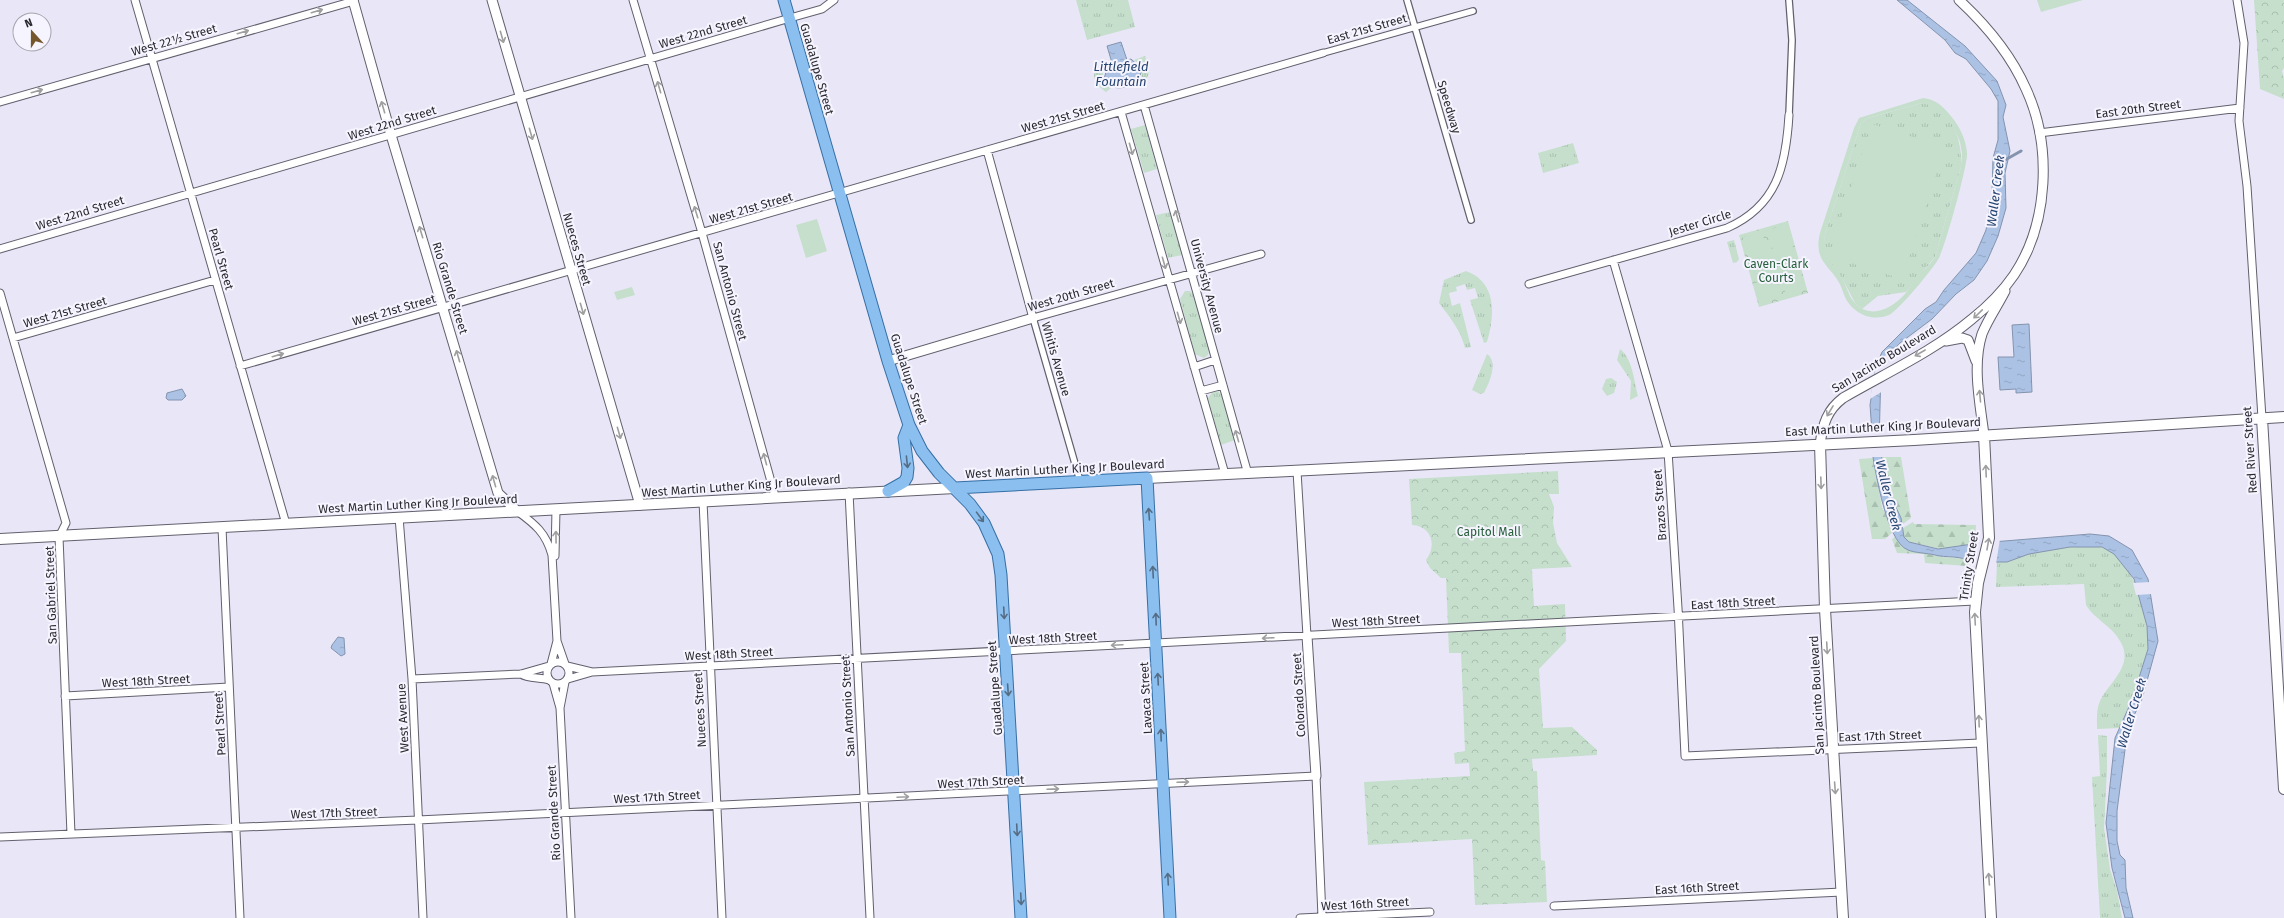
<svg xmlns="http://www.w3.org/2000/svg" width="2284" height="918" font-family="'Fira Sans',sans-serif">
	<defs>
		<pattern id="grass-tufts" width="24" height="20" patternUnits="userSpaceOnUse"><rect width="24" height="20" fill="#c5dfcc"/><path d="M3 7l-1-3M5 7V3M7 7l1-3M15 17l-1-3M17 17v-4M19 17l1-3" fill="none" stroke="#a9bfb0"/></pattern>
		<pattern id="forest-firs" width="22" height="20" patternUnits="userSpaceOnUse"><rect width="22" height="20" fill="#c5dfcc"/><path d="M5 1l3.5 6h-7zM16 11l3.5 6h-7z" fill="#a9bfb0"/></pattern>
		<pattern id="park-crowns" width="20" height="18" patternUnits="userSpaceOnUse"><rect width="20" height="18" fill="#c5dfcc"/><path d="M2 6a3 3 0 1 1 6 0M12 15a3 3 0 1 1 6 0" fill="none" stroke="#a9bfb0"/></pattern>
		<pattern id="water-ripples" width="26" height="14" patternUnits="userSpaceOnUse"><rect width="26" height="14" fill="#abc2e5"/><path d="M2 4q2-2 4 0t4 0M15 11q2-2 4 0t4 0" fill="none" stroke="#93a7c5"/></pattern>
	</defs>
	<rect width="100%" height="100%" fill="#e9e7f7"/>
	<path fill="url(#grass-tufts)" d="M1076,0H1128L1135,27L1087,40Z
		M1145,56C1149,65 1151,71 1146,80H1140L1142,75L1141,66L1134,60Z
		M1106,68L1103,72V80L1111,88L1106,92C1099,87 1093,81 1094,71Z
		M1922,103C1952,103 1963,143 1961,167L1935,257L1906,292L1878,296L1862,309L1855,303L1843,280L1829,262L1823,249L1825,234L1861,123L1868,118Z
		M1145,125L1157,169L1144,173L1131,129Z
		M1573,143L1579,163L1543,173L1538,153Z
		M1170,212L1182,255L1168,258L1156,215Z
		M1734,240L1739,259L1737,262L1733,263L1727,242Z
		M1466,271C1497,282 1495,315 1487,342L1484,343L1470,300L1478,298L1475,288L1467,290L1465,284L1456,287L1457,291L1449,293L1452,306L1460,303L1471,347L1465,348C1460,329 1451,319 1439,303L1444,280Z
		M1185,291H1190L1194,295L1209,350L1208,355L1204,358L1195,354L1180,299Z
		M1620,349C1633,359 1634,382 1638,396L1630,400L1631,381L1617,360Z
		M1487,354C1499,362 1489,383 1484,393L1480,394L1472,390Z
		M1611,378L1617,382L1614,393L1607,396L1602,389L1606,379Z
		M1213,391H1218L1222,395L1235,440L1221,445L1208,398Z
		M2070,547C2080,547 2093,545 2103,548C2134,558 2150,619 2148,648C2146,675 2130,703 2119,728L2097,729C2097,720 2096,710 2100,701C2109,682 2135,665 2120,641C2112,626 2094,619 2086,605L2084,584L1996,587L1997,562H2007L2029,554Z
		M2098,735L2107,736V769L2104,828L2110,869L2117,891L2122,918H2100L2092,777L2100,776Z"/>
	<path fill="url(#forest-firs)" d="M1881,457H1901L1911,518L1903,524L1891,497Z
		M1873,458L1882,507L1894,531L1885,539H1872L1859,459Z
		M1913,522L1914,524L1976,525L1975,544L1946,550L1909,542L1904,537L1903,528Z
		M1896,536L1908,550L1943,557L1967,559L1970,562L1967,566L1925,563L1924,554L1897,553L1892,539Z"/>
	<path fill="url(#park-crowns)" d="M2254,0H2284V68L2282,71L2284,79V99L2260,89Z
		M1788,221L1808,293L1759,307L1739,235Z
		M1558,471L1559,494H1549L1554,507L1553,523L1557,543L1572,567L1532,569L1534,606L1565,604L1566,641L1539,669L1543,728L1572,727L1597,750V755L1532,759L1533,771H1537L1541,860L1545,861L1547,902L1475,905L1472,839L1368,845L1364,782L1470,776L1469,763L1455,764L1454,753L1465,751L1461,653H1449L1446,578H1441L1430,568L1426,560C1437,546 1432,526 1412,525L1409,479Z"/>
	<path fill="#c5dfcc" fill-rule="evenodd" d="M2037,0H2083L2041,12Z
		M1923,98C1935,99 1943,106 1950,115C1959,125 1966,139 1967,153C1968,165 1945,247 1939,258C1933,269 1899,310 1889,315C1869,323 1849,311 1843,292C1836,267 1812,265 1820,233L1854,128L1859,118ZM1922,103L1933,106L1952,123L1960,142L1962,154L1961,167L1935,257C1929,267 1920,273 1913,282C1910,286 1908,291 1904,295C1891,309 1870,320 1854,302C1849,296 1847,288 1843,280C1832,259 1822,263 1825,234L1861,123L1868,118Z
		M1872,124L1945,147L1902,279L1829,256Z
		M817,219L827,251L806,258L796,225Z
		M1786,225L1795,254L1776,260L1767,230Z
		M1762,232L1770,261L1752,267L1743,237Z
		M1796,260L1805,289L1786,295L1778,266Z
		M1772,267L1781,296L1762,302L1754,273Z
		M632,287L635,295L617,300L614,292Z"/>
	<path fill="url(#water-ripples)" stroke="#8494ae" d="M1897,0H1907L1965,46L1997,81L2006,105L2003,117L2010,151L2005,173L2006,208L1998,236L1987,261L1974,280L1956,294L1932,319L1900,343L1889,355L1881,368L1879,446L1891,497L1901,518L1904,537L1909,542L1938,549L1980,543L2090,534L2109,536L2132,550L2148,579L2158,641L2142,699L2129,726L2125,750L2117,811V841L2120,855L2125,860L2126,888L2133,918H2125L2112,868L2106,823L2115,738L2132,700L2148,649L2147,626L2134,579L2114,554L2102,547H2070L2029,554L2007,562H1970C1962,555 1945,558 1935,555C1927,553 1915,553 1908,550C1885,542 1873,459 1870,437L1872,432L1870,405L1876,366L1882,352L1925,309L1936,302L1944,290L1976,253L1986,230L1992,193L1993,158L1998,140V101L1991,89L1966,59L1955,53L1945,40Z
		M1121,42L1127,60L1131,59L1142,69C1140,86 1113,96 1104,79L1108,65L1112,63L1107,46Z
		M2029,324L2032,392L2016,393V389L2000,390L1998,357H2014L2012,325Z
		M182,389L186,396L182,400H168L166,398L167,393Z
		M338,637L344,638L345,654L341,656L331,648L332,645Z"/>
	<path fill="#e9e7f7" d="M1894,351L1883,369V391L1870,399L1877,360Z
		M1880,425L1883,457H1871L1868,437L1870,426Z
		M2000,539L1996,564H1969L1975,542Z
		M2151,582L2152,594L2136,595L2133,583Z"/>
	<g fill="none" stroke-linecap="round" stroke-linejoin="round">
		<path stroke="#8494ae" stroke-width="3" d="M2005,160L2021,151"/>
		<g stroke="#61606d" stroke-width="8">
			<path id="pedestrian" d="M1407,0L1471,220
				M1789,0L1792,40L1789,115
				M1323,53L1473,11
				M1033,318L1080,481"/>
		</g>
		<g stroke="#61606d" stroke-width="9">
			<path id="minor" d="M135,0L286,524
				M633,0L702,233L775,496
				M2237,0L2244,43L2239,121L2247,186L2262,418
				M0,102L354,1
				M1144,105L1248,474
				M1121,112L1225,474
				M2039,133L2240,108
				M987,150L1033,318L1261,254
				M0,249L790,18L822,9L834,0
				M1613,260L1668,451L1678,608L1685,756L1980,743
				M1529,284L1727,228C1777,206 1786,166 1789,115
				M0,293L66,523L59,537L71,834
				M13,338L215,280
				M240,366L1323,53
				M1194,367L1215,360
				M1201,391L1223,385
				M1297,471L1307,636
				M849,492L870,918
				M703,501L722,918
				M517,511C535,524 546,533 552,555L557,641L551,664
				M399,517L412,679L423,918
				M222,528L240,918
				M555,556L556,509
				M557,641L565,664
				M547 673a11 11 0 1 1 22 0a11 11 0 1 1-22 0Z
				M567,666L592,672
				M521,674C528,679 541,677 549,680
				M412,679L521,674L549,666
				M568,679L592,672L1975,601
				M553,683L560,708L571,918
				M65,696L229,687
				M560,708L565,682
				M0,837L418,820L1316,776L1322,917
				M1554,906L1842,892
				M1300,918L1430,912"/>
		</g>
		<g stroke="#61606d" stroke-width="11">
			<path id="tertiary" d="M353,0L391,135L498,493L517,511
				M492,0L640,505
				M1946,341L1962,338L1968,340L1976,361
				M888,361L1033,318
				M1984,435C1980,403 1972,365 1982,334C1988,319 1998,305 2005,291
				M1820,444C1823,424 1827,410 1843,398C1886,373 1934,351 1972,319C1987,307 2003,291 2014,275C2049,223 2052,145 2026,89C2011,55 1986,25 1959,0
				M1307,636L1316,776"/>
		</g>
		<g stroke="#61606d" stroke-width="12">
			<path id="secondary" d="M2262,418L2284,789
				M1984,435L1989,538L1978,583L1975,612L1991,918
				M1820,444L1825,609L1843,918
				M1147,478L1914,440L2284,417
				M0,539L955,488"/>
		</g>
		<g stroke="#366fa5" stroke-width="13">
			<path id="primary" d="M784,0L888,361L909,425L922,451L939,473L970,504L984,523L998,554L1001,575L1021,918
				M955,488L1147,478L1170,918
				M888,491L904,482L907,477L908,468L904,438L909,425"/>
		</g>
		<use href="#pedestrian" stroke="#fff" stroke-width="5.5"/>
		<use href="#minor" stroke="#fff" stroke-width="7"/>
		<use href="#tertiary" stroke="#fff" stroke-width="9"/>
		<use href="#secondary" stroke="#fff" stroke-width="10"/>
		<use href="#primary" stroke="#8abfef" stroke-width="11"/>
	</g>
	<defs><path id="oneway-shaft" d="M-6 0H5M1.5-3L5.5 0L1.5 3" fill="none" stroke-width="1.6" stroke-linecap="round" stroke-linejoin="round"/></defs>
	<g stroke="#9f9fa1">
		<use href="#oneway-shaft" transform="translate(317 11) rotate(-16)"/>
		<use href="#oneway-shaft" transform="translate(243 32) rotate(-16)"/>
		<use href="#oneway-shaft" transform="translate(502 37) rotate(74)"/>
		<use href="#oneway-shaft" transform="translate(659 87) rotate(-106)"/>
		<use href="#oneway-shaft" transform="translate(37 91) rotate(-16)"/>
		<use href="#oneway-shaft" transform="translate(383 107) rotate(-106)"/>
		<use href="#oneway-shaft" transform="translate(531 134) rotate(74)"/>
		<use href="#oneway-shaft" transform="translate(1131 149) rotate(74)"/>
		<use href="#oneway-shaft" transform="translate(696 212) rotate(-107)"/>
		<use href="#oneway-shaft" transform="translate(1177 216) rotate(-106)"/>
		<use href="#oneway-shaft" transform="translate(421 232) rotate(-107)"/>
		<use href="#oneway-shaft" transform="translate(1164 263) rotate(74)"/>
		<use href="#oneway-shaft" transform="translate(582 309) rotate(74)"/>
		<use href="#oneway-shaft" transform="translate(1978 314) rotate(136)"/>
		<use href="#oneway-shaft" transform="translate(1179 318) rotate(74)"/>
		<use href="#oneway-shaft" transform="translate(1920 353) rotate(150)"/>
		<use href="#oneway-shaft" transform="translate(278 355) rotate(-16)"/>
		<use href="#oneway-shaft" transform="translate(458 356) rotate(-106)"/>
		<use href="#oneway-shaft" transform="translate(1980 396) rotate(-95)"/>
		<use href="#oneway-shaft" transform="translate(1830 411) rotate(121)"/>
		<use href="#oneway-shaft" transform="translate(619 433) rotate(74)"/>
		<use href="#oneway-shaft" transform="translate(1237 436) rotate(-106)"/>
		<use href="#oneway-shaft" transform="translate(765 459) rotate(-105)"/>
		<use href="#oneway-shaft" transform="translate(1986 471) rotate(-92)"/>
		<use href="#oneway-shaft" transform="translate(494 481) rotate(-106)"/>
		<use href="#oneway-shaft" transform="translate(1821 483) rotate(88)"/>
		<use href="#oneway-shaft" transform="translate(556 537) rotate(-91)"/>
		<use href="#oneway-shaft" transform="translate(1988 544) rotate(-80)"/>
		<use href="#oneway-shaft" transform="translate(1975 619) rotate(-93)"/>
		<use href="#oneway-shaft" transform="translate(1268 638) rotate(177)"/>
		<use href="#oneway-shaft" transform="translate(1117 645) rotate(177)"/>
		<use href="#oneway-shaft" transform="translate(1827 648) rotate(87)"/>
		<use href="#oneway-shaft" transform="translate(1979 721) rotate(-92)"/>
		<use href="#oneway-shaft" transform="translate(1183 782) rotate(-2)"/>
		<use href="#oneway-shaft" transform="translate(1835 788) rotate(86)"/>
		<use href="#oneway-shaft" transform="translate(1053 789) rotate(-2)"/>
		<use href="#oneway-shaft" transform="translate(903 797) rotate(-3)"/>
		<use href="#oneway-shaft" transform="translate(1989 879) rotate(-94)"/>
	</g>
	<g stroke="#556c85">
		<use href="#oneway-shaft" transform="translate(907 462) rotate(84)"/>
		<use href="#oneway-shaft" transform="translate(1149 514) rotate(-94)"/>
		<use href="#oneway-shaft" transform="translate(980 517) rotate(54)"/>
		<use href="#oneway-shaft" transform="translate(1153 572) rotate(-93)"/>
		<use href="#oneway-shaft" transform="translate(1004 613) rotate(87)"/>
		<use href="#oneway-shaft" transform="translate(1156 619) rotate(-92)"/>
		<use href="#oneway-shaft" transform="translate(1158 679) rotate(-93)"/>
		<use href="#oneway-shaft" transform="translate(1008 690) rotate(86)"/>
		<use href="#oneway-shaft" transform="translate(1161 735) rotate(-92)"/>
		<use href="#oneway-shaft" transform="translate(1017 830) rotate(87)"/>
		<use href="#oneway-shaft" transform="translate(1168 879) rotate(-93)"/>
		<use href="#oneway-shaft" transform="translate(1021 899) rotate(87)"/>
	</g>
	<g text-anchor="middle" stroke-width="4" stroke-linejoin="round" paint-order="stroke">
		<g font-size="12" fill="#2a292f" stroke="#f6f5ff">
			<text transform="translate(1367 29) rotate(-16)" y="4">East 21st Street</text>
			<text transform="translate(703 32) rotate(-16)" y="4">West 22nd Street</text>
			<text transform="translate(174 40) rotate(-16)" y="4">West 22½ Street</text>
			<text transform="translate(817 69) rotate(74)" y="4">Guadalupe Street</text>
			<text transform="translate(1449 107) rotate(73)" y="4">Speedway</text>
			<text transform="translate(2138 109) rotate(-7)" y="4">East 20th Street</text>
			<text transform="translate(1063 117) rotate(-16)" y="4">West 21st Street</text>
			<text transform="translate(392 123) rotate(-17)" y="4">West 22nd Street</text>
			<text transform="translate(751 208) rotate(-16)" y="4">West 21st Street</text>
			<text transform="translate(80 213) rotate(-17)" y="4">West 22nd Street</text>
			<text transform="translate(1700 223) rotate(-17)" y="4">Jester Circle</text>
			<text transform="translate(577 249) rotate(74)" y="4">Nueces Street</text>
			<text transform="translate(221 259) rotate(74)" y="4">Pearl Street</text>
			<text transform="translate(1207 286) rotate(75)" y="4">University Avenue</text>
			<text transform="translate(450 288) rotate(73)" y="4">Rio Grande Street</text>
			<text transform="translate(730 291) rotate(75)" y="4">San Antonio Street</text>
			<text transform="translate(1071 295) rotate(-16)" y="4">West 20th Street</text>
			<text transform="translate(394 310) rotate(-16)" y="4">West 21st Street</text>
			<text transform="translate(65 312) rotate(-16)" y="4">West 21st Street</text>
			<text transform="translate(1056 359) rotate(74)" y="4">Whitis Avenue</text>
			<text transform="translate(1884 359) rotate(-31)" y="4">San Jacinto Boulevard</text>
			<text transform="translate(909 379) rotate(72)" y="4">Guadalupe Street</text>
			<text transform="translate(1883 427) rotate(-3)" y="4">East Martin Luther King Jr Boulevard</text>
			<text transform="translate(2250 450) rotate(-94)" y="4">Red River Street</text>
			<text transform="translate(1065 469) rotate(-3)" y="4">West Martin Luther King Jr Boulevard</text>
			<text transform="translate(741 486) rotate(-4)" y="4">West Martin Luther King Jr Boulevard</text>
			<text transform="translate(418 504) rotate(-3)" y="4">West Martin Luther King Jr Boulevard</text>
			<text transform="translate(1660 505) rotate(-94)" y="4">Brazos Street</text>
			<text transform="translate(1969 566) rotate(-81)" y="4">Trinity Street</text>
			<text transform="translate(51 595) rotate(-92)" y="4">San Gabriel Street</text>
			<text transform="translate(1733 603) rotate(-3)" y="4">East 18th Street</text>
			<text transform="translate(1376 621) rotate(-3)" y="4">West 18th Street</text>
			<text transform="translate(1053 638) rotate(-3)" y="4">West 18th Street</text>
			<text transform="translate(729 654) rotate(-3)" y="4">West 18th Street</text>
			<text transform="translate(146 681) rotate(-3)" y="4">West 18th Street</text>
			<text transform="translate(995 688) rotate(-94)" y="4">Guadalupe Street</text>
			<text transform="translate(1299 695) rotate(-93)" y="4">Colorado Street</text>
			<text transform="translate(1817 695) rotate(-93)" y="4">San Jacinto Boulevard</text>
			<text transform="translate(1146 698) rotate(-93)" y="4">Lavaca Street</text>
			<text transform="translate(848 706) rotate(-93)" y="4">San Antonio Street</text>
			<text transform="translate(700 710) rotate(-93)" y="4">Nueces Street</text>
			<text transform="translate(403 718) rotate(-93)" y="4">West Avenue</text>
			<text transform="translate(220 724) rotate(-93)" y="4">Pearl Street</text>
			<text transform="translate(1880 736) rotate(-2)" y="4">East 17th Street</text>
			<text transform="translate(981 782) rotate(-3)" y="4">West 17th Street</text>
			<text transform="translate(657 797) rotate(-3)" y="4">West 17th Street</text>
			<text transform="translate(334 813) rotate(-2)" y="4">West 17th Street</text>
			<text transform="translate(554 813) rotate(-93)" y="4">Rio Grande Street</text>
			<text transform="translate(1697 888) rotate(-3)" y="4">East 16th Street</text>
			<text transform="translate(1365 904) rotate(-3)" y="4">West 16th Street</text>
		</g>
		<g font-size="12" fill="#275f3b" stroke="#f6f5ff">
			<text x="1776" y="268">Caven-Clark<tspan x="1776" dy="14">Courts</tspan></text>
			<text x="1489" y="536">Capitol Mall</text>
		</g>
		<g font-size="13" font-style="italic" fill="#264470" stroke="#f6f5ff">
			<text x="1121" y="71">Littlefield<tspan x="1121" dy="15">Fountain</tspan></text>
			<text transform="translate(1995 191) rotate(-83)" y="5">Waller Creek</text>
			<text transform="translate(1889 495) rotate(76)" y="5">Waller Creek</text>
			<text transform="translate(2131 713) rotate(-73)" y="5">Waller Creek</text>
		</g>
	</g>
	<g transform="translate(32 32) rotate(339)"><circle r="19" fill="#f6f5ff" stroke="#a4a3ac"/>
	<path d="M0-3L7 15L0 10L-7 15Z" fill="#76562c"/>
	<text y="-6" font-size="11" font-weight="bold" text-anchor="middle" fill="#2a292f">N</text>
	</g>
</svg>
